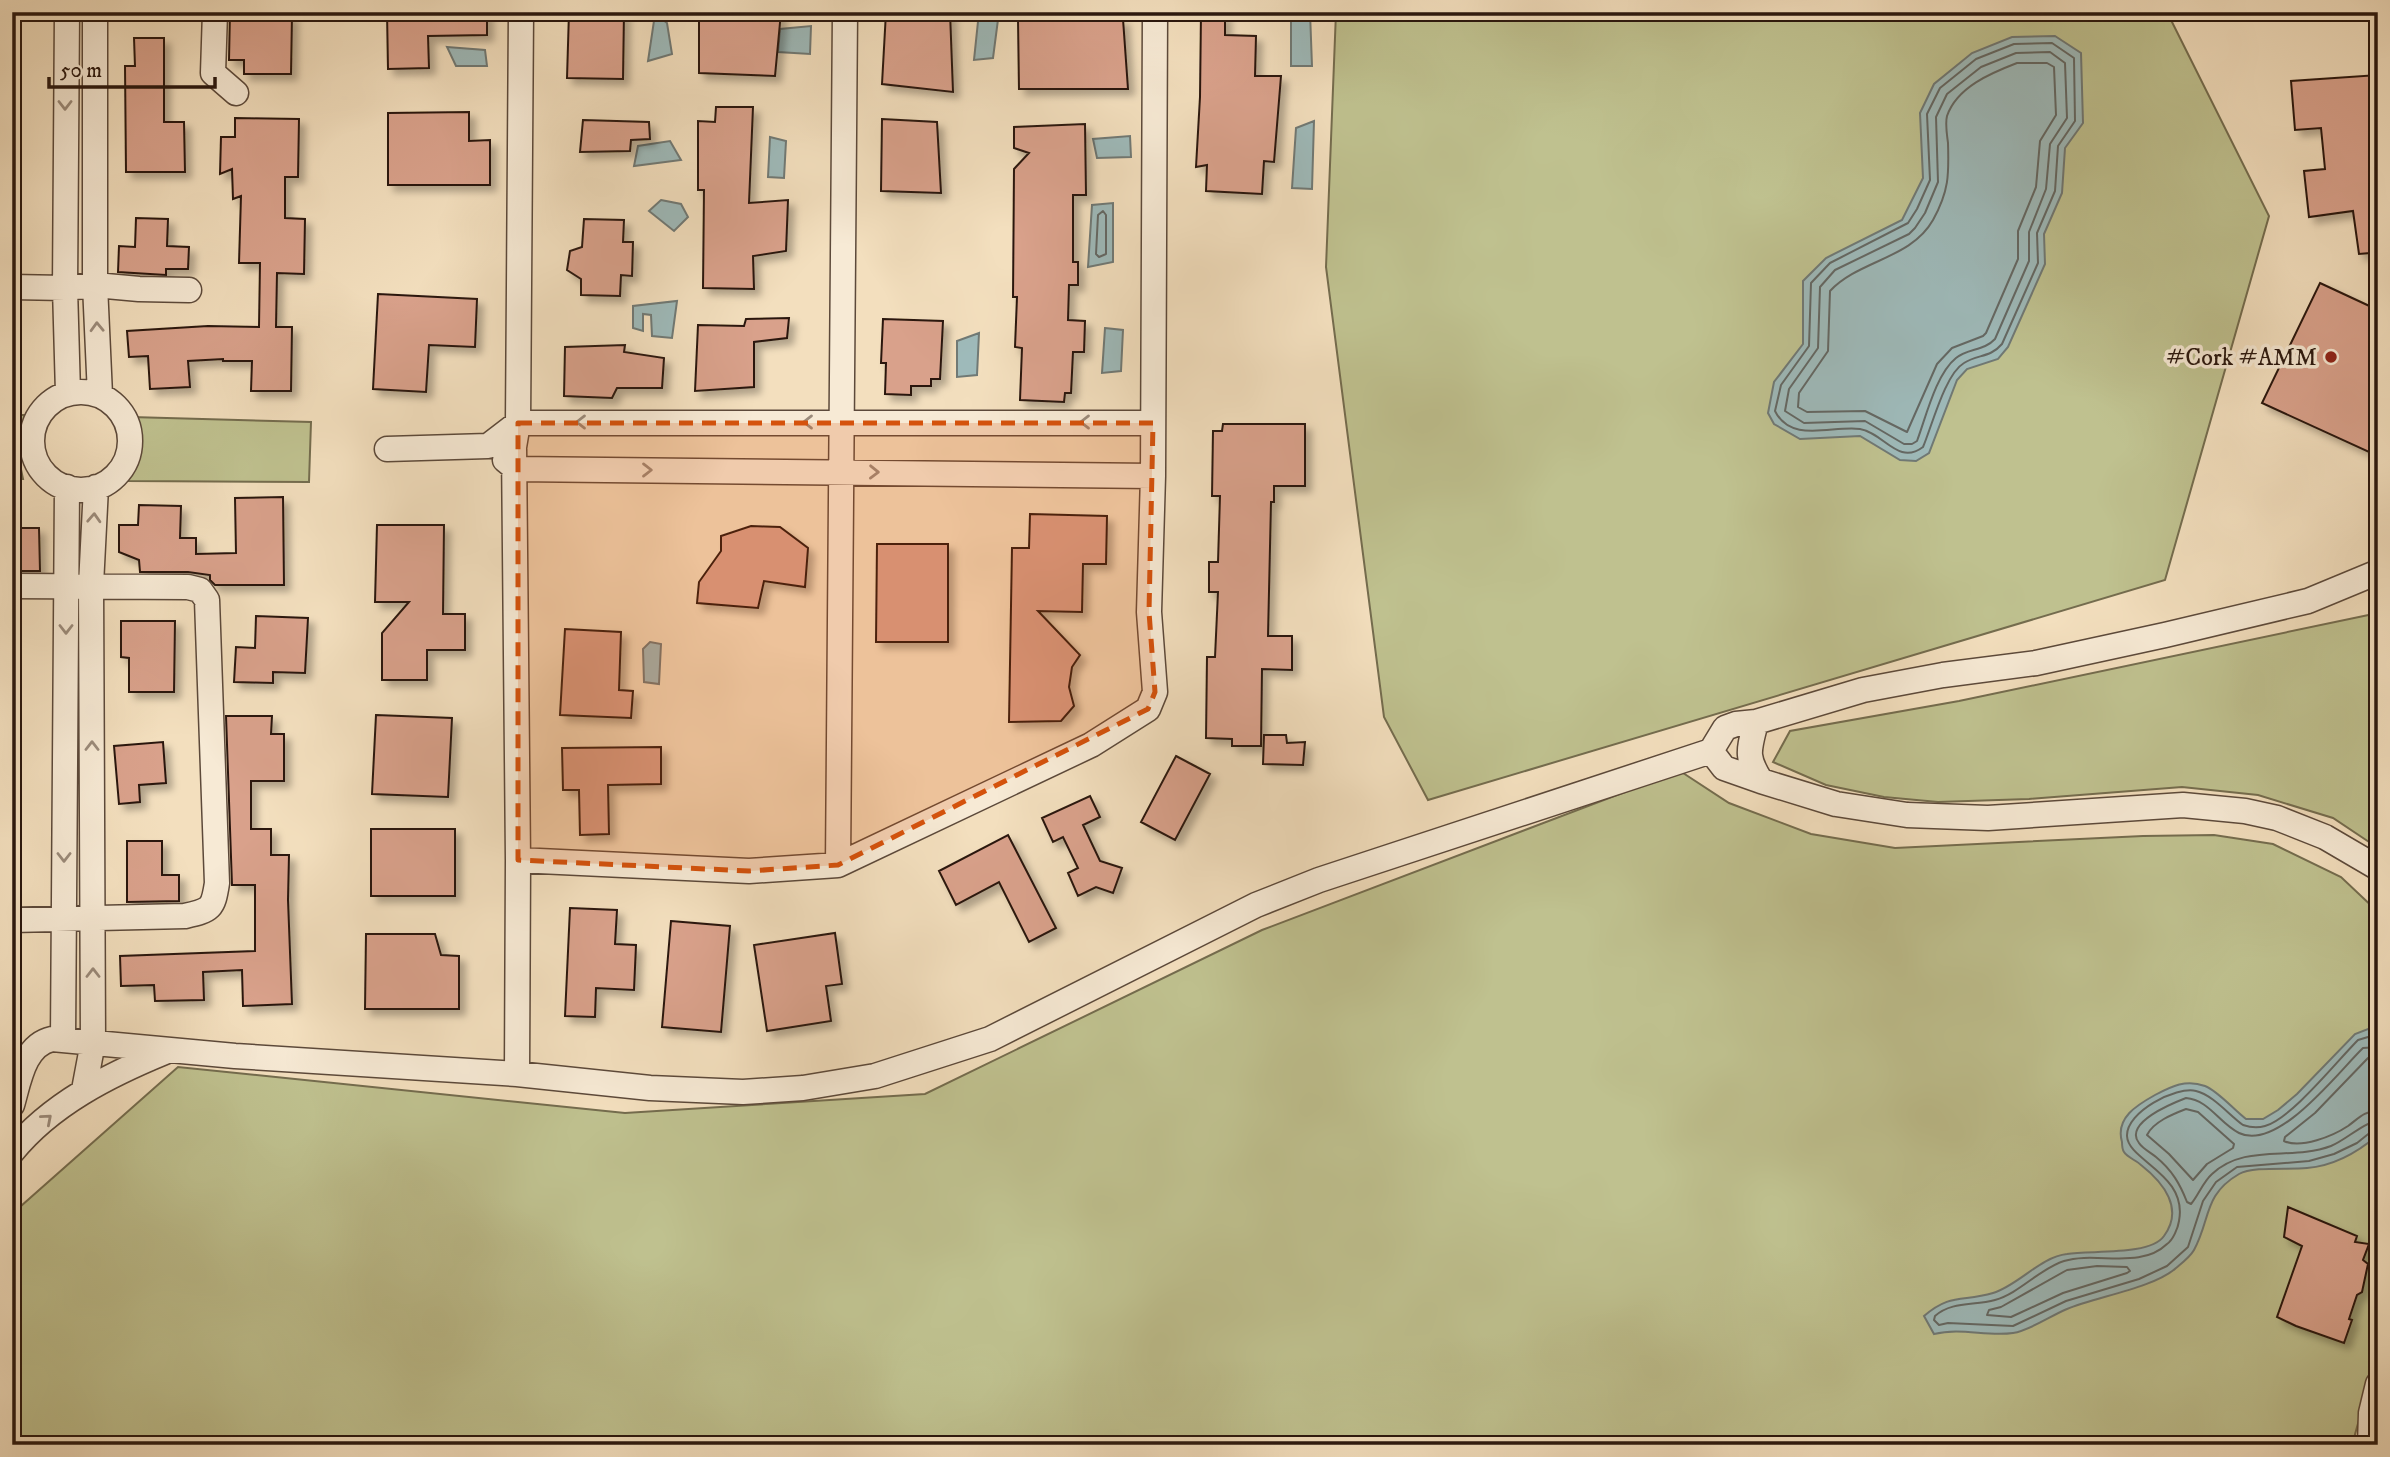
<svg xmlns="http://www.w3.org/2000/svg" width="2390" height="1457" font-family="'IM FELL DW Pica',serif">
	<defs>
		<filter id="shadow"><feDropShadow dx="6" dy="6" stdDeviation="3.5" flood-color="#0004"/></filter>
	</defs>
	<rect width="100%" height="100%" fill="#f3dfbe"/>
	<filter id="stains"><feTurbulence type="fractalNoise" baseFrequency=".00286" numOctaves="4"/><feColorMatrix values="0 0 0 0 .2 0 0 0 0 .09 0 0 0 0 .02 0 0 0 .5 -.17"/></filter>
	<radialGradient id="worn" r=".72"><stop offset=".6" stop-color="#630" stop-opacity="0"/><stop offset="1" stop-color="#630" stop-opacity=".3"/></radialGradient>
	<path fill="#bfc18f" stroke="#746c4e" stroke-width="2" d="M1336,12H2167L2269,216L2165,580L1428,800L1384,717L1326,267Z
		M12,415H25L17,450L23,479H12Z
		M131,417L311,422L309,482L128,481C139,458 140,440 131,417Z
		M2378,613V848L2333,818L2258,795L2182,787L2029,799L1938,802L1884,797L1826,785L1773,762L1790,731L1959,701Z
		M1680,771L1729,803L1811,834L1895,848L2143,836L2214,835L2273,844L2341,877L2378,912V1352L2352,1445H12V1214L178,1067L625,1113L925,1094L1262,930Z"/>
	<path fill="#9ebaba" stroke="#707975" stroke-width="2" d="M979,12H999L993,58L974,60Z
		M1300,12H1310L1312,66H1291V16Z
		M655,14L667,23L672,54L648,61Z
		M811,26L810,54L778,52L780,29Z
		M2055,36L2081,53L2083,123L2065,148L2062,193L2044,234L2045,264L2008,347L1998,359L1967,369L1957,380L1929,453L1916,461L1900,460L1860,436L1800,439L1774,424L1768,413L1774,382L1803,344V281L1826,258L1902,220L1923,178L1920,113L1934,84L1972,53L2012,37Z
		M447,47L485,50L487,66H456Z
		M1314,121L1312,189L1292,188L1296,128Z
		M1130,136L1131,157L1097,158L1093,139Z
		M770,137L786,141L784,178L768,177Z
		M670,141L681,160L634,166L638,146Z
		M661,200L681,204L688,217L674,231L649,211Z
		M1113,203V262L1088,267L1092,205Z
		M677,301L672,338L652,336L651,315L643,314V331L633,328V306Z
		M1105,328L1123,330L1121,371L1102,373Z
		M979,333L977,375L957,377V341Z
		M650,642L661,644L659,684L644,682L643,649Z
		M2368,1029L2378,1032V1135C2358,1152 2333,1166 2307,1168C2289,1170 2253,1166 2239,1174C2203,1195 2211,1219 2194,1250C2190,1257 2182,1263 2176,1268C2154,1288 2095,1297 2067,1309C2050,1316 2031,1330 2013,1333C1987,1337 1961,1327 1934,1334L1924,1316C1951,1293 1962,1302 1993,1293C2019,1285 2040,1257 2067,1254C2091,1250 2150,1256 2164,1236C2184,1209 2164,1183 2141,1165C2137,1161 2127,1157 2124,1152C2122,1149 2122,1145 2122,1142C2115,1118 2137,1105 2155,1095C2172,1086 2186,1079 2205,1086C2218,1091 2234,1110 2246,1119H2263L2278,1110L2297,1094L2355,1034Z"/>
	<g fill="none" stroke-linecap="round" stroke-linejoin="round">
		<path stroke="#646864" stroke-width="2" d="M2052,43L2074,58L2075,121L2058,146L2055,191L2037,233L2038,263L2002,344C1990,358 1978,354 1964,363C1945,374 1932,426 1923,447C1898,466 1884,433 1860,429C1833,425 1791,444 1775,411L1781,385L1809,346L1811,283L1830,263L1908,223L1917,209L1930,180L1927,114L1940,88L1976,59L2014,44Z
			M2050,52L2065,63L2067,118L2050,144L2046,189L2029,232V261L1995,339C1984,351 1968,348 1956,358C1936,374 1926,417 1917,441L1912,444H1904L1865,421L1804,423L1785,411L1789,389L1818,348L1820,287L1835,270L1909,234L1915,228L1925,213L1938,182L1936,117L1947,94L1981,67L2016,53Z
			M2017,63H2047L2054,67L2056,115L2040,141L2036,187L2018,231V259L1986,333L1983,336L1952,348L1937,364L1907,432L1865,411L1807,412L1798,407L1799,393L1828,351L1830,291C1859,260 1911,259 1933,220C1949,191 1949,175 1948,143C1947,135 1945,124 1947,116C1957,87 1991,73 2017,63Z
			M1103,211L1106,215V254L1099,257L1096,254L1098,215Z
			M2378,1038L2368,1037L2358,1040C2337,1061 2291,1119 2265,1126C2258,1128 2249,1127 2243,1125C2229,1115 2213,1095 2196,1091C2176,1086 2126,1112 2127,1136C2128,1161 2188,1174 2179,1221C2178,1228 2173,1240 2167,1244C2140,1270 2096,1251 2064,1261C2039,1269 2020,1293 1995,1300C1974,1306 1952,1301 1935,1316L1934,1320L1939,1325L1948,1323L2013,1326L2066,1301L2139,1279L2167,1266L2188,1247L2203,1201L2216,1182L2237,1167L2309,1161L2334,1154L2357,1143L2372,1131L2378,1130
			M2378,1047L2363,1048C2338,1072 2278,1152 2239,1133C2219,1123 2209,1100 2186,1098C2173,1103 2123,1123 2139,1143C2142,1148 2151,1153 2156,1157C2172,1170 2180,1184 2187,1202L2191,1204C2198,1196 2203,1182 2212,1174C2245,1143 2291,1161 2331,1146C2346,1140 2364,1122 2378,1121
			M2378,1058H2368L2315,1113L2285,1137L2284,1141C2301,1149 2333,1136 2348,1126C2359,1118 2364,1111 2378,1111
			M2186,1109L2198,1112L2234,1144L2233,1148L2207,1164L2193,1180L2169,1154L2147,1135C2153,1122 2173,1114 2186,1109Z
			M2097,1266L2127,1267L2130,1271L2127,1273L2063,1293L2011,1317L1987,1315L1989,1310L2001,1307L2067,1270Z"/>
	</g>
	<path fill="#d9a18b" stroke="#2a170e" stroke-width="2" filter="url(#shadow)" d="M230,12L292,15L291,74H244V60H229Z
		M387,12H487V35L428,36L429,68L388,69Z
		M569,12H624L623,79L567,78Z
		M699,12H781L775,76L699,73Z
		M886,12H950L953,92L882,84Z
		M1201,13L1225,14V35L1256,36L1255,76H1281L1274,162L1264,161L1262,194L1206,191L1207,165L1196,167L1200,97Z
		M1123,19L1128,89H1019L1018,20Z
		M134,38H164V122H184L185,172H126L125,66H135Z
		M2378,75V209L2370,210V253L2359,254L2353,211L2309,217L2304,171L2325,169L2321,128L2295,130L2291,81Z
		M716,107H753L749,203L788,200L786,251L753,256L754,289L703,288L704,190H698V121L715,122Z
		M469,112V141L490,140V185H388V113Z
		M235,118L299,119L298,177H285V218L305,219L304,274L277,273L276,327H292L291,391H251L252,361H223V359L188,361L190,387L150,389L148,356L129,357L127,331L208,326L259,327L260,263H239L241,196L233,199L232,169L220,174L221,137H235Z
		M882,119L937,122L941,193L881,191Z
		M583,120L649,122L650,139L631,140L630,151L580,152Z
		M1085,124L1086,195H1073V262H1078V285H1069L1068,320L1085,321L1084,352H1073L1071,393H1065L1064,402L1020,400L1022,348L1015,347L1017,297H1013L1014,169L1029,153L1014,148V127Z
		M136,218L168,219L167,246L189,247L188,269H166V275L118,272L119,246L135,247Z
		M584,219L624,220L623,242H633L632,276L621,275L620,296L581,295V279L567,270L570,251L582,247Z
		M2320,283L2378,310V432L2369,452L2262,403Z
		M378,294L477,299L475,347L429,345L426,392L373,389Z
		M789,318L787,338L754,342V387L695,391L698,325L744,326L746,319Z
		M883,319L943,321L940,379H931V386H911V395L885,394L886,363H881Z
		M625,345L624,352L664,358L662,388H617L612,398L564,396L565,347Z
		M1223,424H1305V486H1274V502H1271L1268,636H1292V670L1262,669L1261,746H1232V739L1206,738L1207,657H1215L1218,592H1209V562H1218L1220,496H1212L1213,431H1222Z
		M283,497L284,585H215L210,580V575L188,572H140L139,560L119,552V525H138L139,505L181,506L180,538H196V554L236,553L235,498Z
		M1030,514L1107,516L1106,564H1083L1082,612L1038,611L1080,655L1072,667L1069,687L1074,706L1061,721L1009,722L1012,548H1029Z
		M377,525H444L443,614H465V650H427V680H382V633L409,602H375Z
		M751,526L780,527L808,548L805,587L764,581L758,608L697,603L699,582L721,551V536Z
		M12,528H39L40,571H12Z
		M877,544H948V642H876Z
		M256,616L308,618L305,673L273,672V683L234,682L236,647L255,648Z
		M121,621H175L174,692H129V658L121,657Z
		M565,629L621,632L619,690L633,691L631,718L560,715Z
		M376,715L452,718L448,797L372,794Z
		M226,716H272L271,734H284V781H251V829H271V855H289L288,900L292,1004L243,1006L242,970L203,972L204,1000L155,1001L154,985L121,986L120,956L255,951V885H232Z
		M1264,735H1286L1287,743L1305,742L1303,765L1263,764Z
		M163,742L166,783L139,785L140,802L119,804L114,746Z
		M661,747V784L608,785L609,834L580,835L579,790H563L562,748Z
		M1176,756L1210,774L1175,840L1141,822Z
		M1090,796L1100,817L1083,825L1100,861L1122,868L1113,893L1096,887L1078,896L1068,873L1078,868L1063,837L1053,842L1042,818Z
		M371,829H455V896H371Z
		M1008,835L1056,928L1029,942L999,882L956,905L939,871Z
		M127,841H162V875H179V901L127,902Z
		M570,908L617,910L615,944L636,945L634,990L596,988L595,1017L565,1016Z
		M671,921L730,926L721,1032L662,1027Z
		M835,933L842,984L826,986L831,1021L767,1031L754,945Z
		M366,934H435L441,955L459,956V1009H365Z
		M2288,1207L2357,1236L2355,1242L2369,1244L2363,1260L2368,1264L2362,1292L2357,1295L2349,1319L2352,1320L2344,1343L2296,1326L2277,1317L2302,1246L2284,1237Z"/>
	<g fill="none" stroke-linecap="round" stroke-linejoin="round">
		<g stroke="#5c493a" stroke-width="27">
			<path id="street" d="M67,12L65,288L68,393
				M95,12V285L100,395
				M215,12L213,73L236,93
				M12,287L65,288L95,285L139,289L189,290
				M32 441a49 49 0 1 1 98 0a49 49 0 1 1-98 0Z
				M387,449L488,446L518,423H1153
				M505,460L516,469L1153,476
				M12,586L188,587L200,590L207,600L217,883C213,909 211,910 185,916L12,920
				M1756,722C1749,750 1745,756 1761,781
				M1711,751L1724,768L1761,781L1836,804L1907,815L1988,818L2183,805L2245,811L2277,818L2325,837L2378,868
				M518,860L749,871L838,865L1091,745L1148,709L1155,692L1149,612L1153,476L1155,12
				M838,865L845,12
				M63,1039L67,487
				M517,1074L518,860L514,447L518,423L521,12
				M84,1090L93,1042L91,585L96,487
				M12,1105C19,1081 24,1045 52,1039L235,1056L517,1074L650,1088L743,1092L803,1088L875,1076L990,1039L1256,905L1319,880L1711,751L1725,728L1736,724L1756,722L1863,690L1943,675L2036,663L2165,635L2308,601L2378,572
				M12,1152C51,1104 109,1075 165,1052
				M2370,1445L2371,1413L2378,1384"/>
		</g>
		<use href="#street" stroke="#f7ead5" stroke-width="24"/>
	</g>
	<defs><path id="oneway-chevron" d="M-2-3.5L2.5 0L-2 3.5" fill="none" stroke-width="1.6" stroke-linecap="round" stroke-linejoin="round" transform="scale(1.75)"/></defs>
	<g stroke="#9b8b7b">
		<use href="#oneway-chevron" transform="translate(65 105) rotate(90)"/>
		<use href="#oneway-chevron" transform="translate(97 327) rotate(-92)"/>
		<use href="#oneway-chevron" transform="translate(581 422) rotate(180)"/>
		<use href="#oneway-chevron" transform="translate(808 422) rotate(180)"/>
		<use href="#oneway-chevron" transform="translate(1085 422) rotate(-180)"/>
		<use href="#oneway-chevron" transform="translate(647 470)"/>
		<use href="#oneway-chevron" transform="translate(874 472) rotate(1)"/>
		<use href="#oneway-chevron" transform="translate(94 518) rotate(-87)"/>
		<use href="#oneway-chevron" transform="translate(66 629) rotate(90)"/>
		<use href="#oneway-chevron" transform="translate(92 746) rotate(-90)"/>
		<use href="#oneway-chevron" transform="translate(64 857) rotate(90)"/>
		<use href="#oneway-chevron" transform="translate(93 973) rotate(-90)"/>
		<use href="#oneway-chevron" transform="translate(47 1119) rotate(-41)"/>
	</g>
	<path fill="#d5520c" fill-opacity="0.2" stroke="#d5520c" stroke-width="5" stroke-dasharray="14 9" stroke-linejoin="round" d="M518,423H1153L1149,612L1155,692L1148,709L838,865L749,871L518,860Z"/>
	<circle fill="#8f2418" stroke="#f7ead5" stroke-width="2.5" cx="2331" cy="357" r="7"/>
	<g text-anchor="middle" stroke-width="7" stroke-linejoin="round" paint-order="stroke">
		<g font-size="24" fill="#2a170e" stroke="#f7ead5" text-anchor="end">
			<text x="2317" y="365">#Cork #AMM</text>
		</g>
	</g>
	<rect width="2390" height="1457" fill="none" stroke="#f3dfbe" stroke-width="42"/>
	<rect x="14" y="14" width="2362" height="1429" fill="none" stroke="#2a170e" stroke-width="3.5"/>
	<rect x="21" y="21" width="2348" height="1415" fill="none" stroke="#2a170e" stroke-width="2"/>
	<path d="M49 77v10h166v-10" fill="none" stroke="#2a170e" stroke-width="3.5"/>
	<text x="60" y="77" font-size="21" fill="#2a170e" stroke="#f7ead5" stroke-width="5" paint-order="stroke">50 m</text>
	<rect width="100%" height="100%" filter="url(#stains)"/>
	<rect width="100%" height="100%" fill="url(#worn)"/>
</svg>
